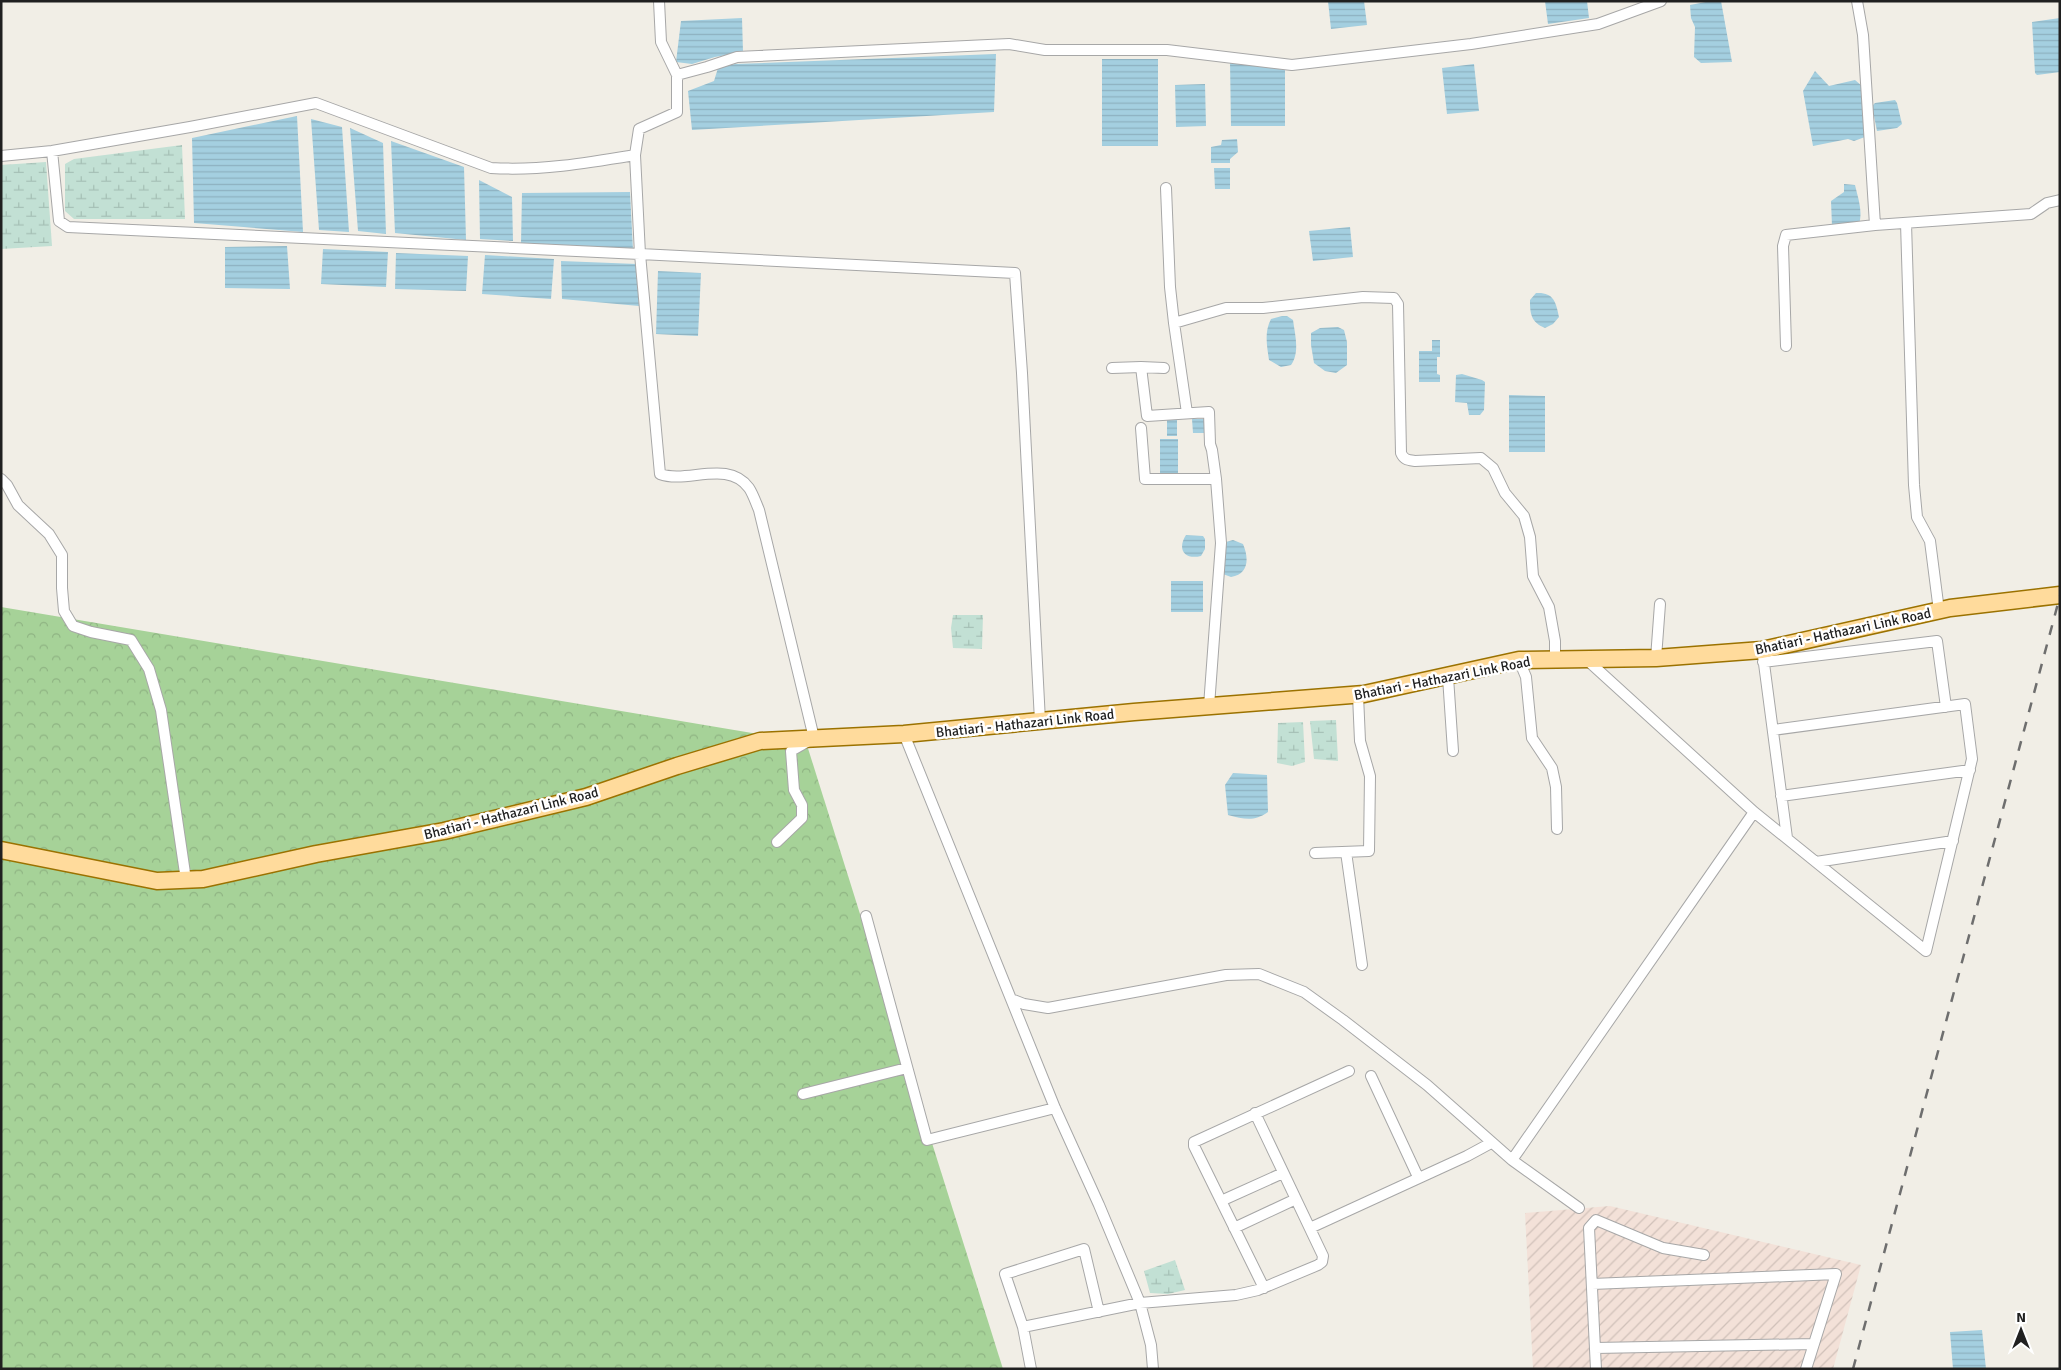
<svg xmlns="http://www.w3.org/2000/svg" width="2061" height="1370" font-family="Signika,sans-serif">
	<defs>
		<pattern id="military-furrows" width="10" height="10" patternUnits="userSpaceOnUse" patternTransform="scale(1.25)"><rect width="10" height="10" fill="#f3e1d8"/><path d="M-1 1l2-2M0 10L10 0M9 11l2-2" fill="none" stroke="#d0c1b9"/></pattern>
		<pattern id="forest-crowns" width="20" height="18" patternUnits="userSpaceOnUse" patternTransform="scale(1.25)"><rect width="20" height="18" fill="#a6d298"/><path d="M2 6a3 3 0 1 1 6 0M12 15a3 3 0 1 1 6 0" fill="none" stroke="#8fb483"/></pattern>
		<pattern id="wetland-marsh" width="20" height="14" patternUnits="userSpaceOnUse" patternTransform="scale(1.25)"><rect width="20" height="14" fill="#c2e0d4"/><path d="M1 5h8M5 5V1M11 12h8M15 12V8" fill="none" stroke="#a6c0b6"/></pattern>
		<pattern id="water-rules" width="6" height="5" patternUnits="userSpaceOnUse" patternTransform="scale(1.25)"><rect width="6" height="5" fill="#a4cfe0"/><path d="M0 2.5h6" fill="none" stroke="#8db1c0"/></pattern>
	</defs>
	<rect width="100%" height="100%" fill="#f1eee6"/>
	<path fill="url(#military-furrows)" d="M1610,1206L1861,1265L1833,1369H1533L1525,1213Z"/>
	<path fill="url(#forest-crowns)" d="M1,607L806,742L1003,1369H1Z"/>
	<path fill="url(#wetland-marsh)" d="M182,145L185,219H74L65,211V164L74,159Z
		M46,162L52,246L1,249V165Z
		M953,615H983L982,649L953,648L951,628Z
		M1336,720L1338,761L1314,759L1310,721Z
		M1303,722L1305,762L1292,766L1277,763L1278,723Z
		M1175,1260L1185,1290L1168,1294L1150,1293L1144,1271Z"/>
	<path fill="url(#water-rules)" d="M1328,1H1364L1367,25L1331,29Z
		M1545,1H1587L1589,18L1548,24Z
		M1711,1H1721L1732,62L1701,63L1694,57L1695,27L1691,18L1690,5Z
		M742,18L743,52L715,57L692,64L676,62L681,21Z
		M2060,18V72L2037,75L2035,73L2032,22Z
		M996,54L994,112L692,130L688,91L714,81L718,68L735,64Z
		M1102,59H1158V146H1102Z
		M1230,61L1285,70V126H1231Z
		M1474,64L1479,111L1447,114L1442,68Z
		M1815,71L1829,86L1855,80L1862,86L1865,137L1854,141L1848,139L1813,146L1803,91Z
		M1205,84L1206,126L1176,127L1175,85Z
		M1895,100L1897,103L1902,124L1897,128L1877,131L1872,106L1875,103Z
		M297,116L303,232L194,223L192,138Z
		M311,119L342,127L349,232L319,230Z
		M350,128L383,143L386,234L358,231Z
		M1237,139L1238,152L1230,159V163H1211V147L1221,145L1222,140Z
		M391,141L464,167L466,240L395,233Z
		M1214,168H1230V189H1215Z
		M479,180L512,197L513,241L480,239Z
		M1844,184L1855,185C1858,198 1863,211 1859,224L1832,226L1831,201L1844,192Z
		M630,192L633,250L521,243L522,193Z
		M1350,227L1353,257L1313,261L1309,231Z
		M287,246L290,289L225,288V247Z
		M323,249L388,252L386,287L321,284Z
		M396,253L468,256L466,291L395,289Z
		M485,255L554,259L551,299L482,294Z
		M561,261L637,264L639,306L562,299Z
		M658,271L701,273L698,336L656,334Z
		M1536,293C1553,292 1556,301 1559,317L1553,324L1545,328C1531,322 1530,314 1530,300Z
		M1282,316H1287L1293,320C1295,335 1300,352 1291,365L1281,367L1269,360C1267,346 1264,332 1271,319Z
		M1338,327L1344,330L1347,342V365L1336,373L1325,371L1314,363L1311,345V333L1320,328Z
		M1432,340H1440V357H1437V374L1440,375V382H1419V351H1432Z
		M1462,374L1482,380L1485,382L1484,410L1480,415H1469L1467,403L1455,402L1456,375Z
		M1509,395L1545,396V452H1509Z
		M1167,419H1177V436H1167Z
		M1192,419H1206V433H1193Z
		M1160,439H1178V478L1160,477Z
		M1186,535L1203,536L1205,539V549L1201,556C1184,560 1177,549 1186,535Z
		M1233,540L1243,544C1249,558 1249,574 1231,577L1223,574V547L1226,542Z
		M1171,581H1203V612H1171Z
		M1233,773L1267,775L1268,812C1254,822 1244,819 1228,815L1225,785Z
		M1982,1330L1986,1369H1953L1950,1332Z"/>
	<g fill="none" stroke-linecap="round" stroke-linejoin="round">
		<g stroke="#a7a7a7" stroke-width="12">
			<path id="street" d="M659,1L661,42L677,75L707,67L737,57L1009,44L1045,50H1167L1292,65L1471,44L1598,24L1661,1
				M52,151L59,221L68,227L640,254L660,474C687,484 728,459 749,488C753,494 756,503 759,510L814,738L791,751L794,790L802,805V818L777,842
				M635,155L640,254L1015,273L1022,373L1040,721
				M1,156L52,151L190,127L316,103L491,168C540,171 587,163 635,155L639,129L677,112V75
				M1166,188L1170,287L1174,323
				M1906,223L1914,485L1917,517L1930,541L1939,611
				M1875,225L2031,214L2047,203L2060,200
				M1786,346L1783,246L1786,235L1875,225L1863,35L1857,1
				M1141,367L1164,368
				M1112,368L1141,367L1147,416L1209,412L1210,444L1212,450L1216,479L1221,543L1209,706
				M1187,413L1174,323L1226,308H1263L1363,297L1394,298L1398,304L1401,453C1404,460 1408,460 1415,461L1481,458L1493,468L1505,493L1524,516L1530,537L1533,576L1549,607L1555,641V658
				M1141,428L1145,479H1216
				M1,479L7,485L18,505L49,534L62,555V588L64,611L73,626L91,632L131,640L149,669L161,710L186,880
				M1763,656L1787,838
				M1656,658L1660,604
				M1519,660L1526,677L1532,738L1552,768L1556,787L1557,829
				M1763,662L1937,641L1946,707
				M1448,677L1453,751
				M904,734L1055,1108L1099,1205L1140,1303L1151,1345L1153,1369
				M1781,796L1970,770
				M1754,812L1926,951L1972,759L1965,704L1773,730
				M1346,852L1362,965
				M1315,853L1369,851L1370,776L1360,741L1358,695
				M1816,862L1953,841
				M866,916L927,1140L1055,1108
				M1011,999L1024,1004L1048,1008L1226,975L1259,974L1304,992L1343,1020L1427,1085L1512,1160
				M1371,1076L1418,1177
				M803,1094L907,1068
				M1221,1201L1283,1173
				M1579,1208L1512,1160L1754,812L1586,659
				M1234,1228L1296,1199
				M1310,1228L1467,1156L1491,1143
				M1592,1284L1836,1274L1806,1369
				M1264,1288L1194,1146V1142L1349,1071
				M1023,1327L1005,1274L1084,1249L1099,1312
				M1595,1348L1814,1344
				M1031,1369L1023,1327L1140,1303L1236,1295L1258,1290L1318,1265L1322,1262L1323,1256L1255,1113
				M1596,1369L1589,1228L1596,1220L1663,1248L1704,1255"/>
		</g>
		<g stroke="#9b7200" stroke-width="19">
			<path id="primary" d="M1,850L157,881L203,879L316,854L444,831L586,797L677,766L760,741L904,734L1134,712L1364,694L1519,660L1656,658L1762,650L1950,608L2060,595"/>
		</g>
		<use href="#street" stroke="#fff" stroke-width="10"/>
		<use href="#primary" stroke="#ffdb9c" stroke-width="16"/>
		<path stroke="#6e6e6e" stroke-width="2.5" stroke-dasharray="10 10" stroke-linecap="butt" d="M1853,1369L2060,596"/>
	</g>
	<g text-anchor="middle" stroke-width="5" stroke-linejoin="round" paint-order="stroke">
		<g font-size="14" fill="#202020" stroke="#fff">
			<text transform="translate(1843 631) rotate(-12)" y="5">Bhatiari - Hathazari Link Road</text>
			<text transform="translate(1442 678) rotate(-11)" y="5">Bhatiari - Hathazari Link Road</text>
			<text transform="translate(1025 723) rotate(-6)" y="5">Bhatiari - Hathazari Link Road</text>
			<text transform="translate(511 813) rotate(-14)" y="5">Bhatiari - Hathazari Link Road</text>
		</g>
	</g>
	<rect width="2061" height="1370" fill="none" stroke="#202020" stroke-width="5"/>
	<g transform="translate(2021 1330)" stroke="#ffffff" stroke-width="4" paint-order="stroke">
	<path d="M0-4L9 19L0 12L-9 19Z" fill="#202020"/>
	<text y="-8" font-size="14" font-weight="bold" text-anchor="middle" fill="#202020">N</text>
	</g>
</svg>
